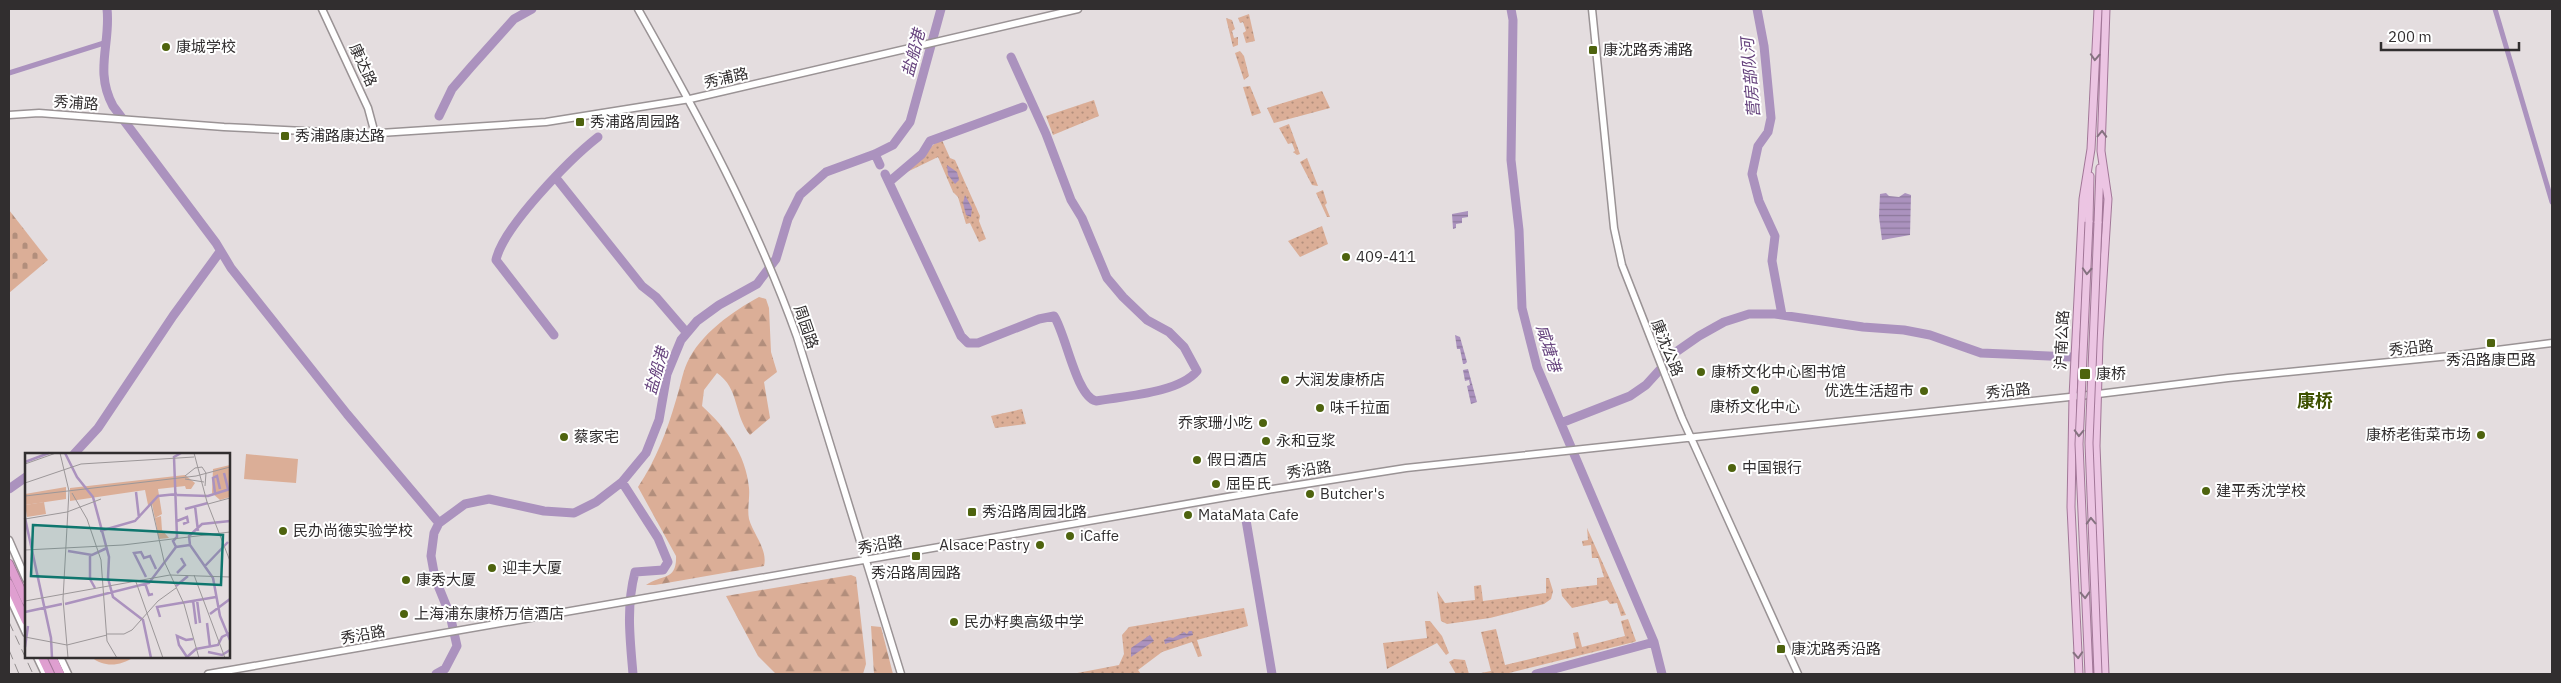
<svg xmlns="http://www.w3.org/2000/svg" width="2561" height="683" font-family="'IBM Plex Sans','Noto Sans SC',sans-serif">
	<defs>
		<pattern id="grass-dots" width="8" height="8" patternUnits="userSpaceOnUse" patternTransform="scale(1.25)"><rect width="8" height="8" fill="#dbae97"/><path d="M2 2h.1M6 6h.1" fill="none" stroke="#b28e7c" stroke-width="1.8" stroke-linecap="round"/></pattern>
		<pattern id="forest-firs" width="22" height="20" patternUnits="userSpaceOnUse" patternTransform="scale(1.25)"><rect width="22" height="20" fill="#dbae97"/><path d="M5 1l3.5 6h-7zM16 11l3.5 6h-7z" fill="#b28e7c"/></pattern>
		<pattern id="cemetery-stones" width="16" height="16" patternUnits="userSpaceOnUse" patternTransform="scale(1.25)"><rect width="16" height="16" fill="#dbae97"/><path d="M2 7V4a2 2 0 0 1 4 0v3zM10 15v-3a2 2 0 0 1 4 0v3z" fill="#b28e7c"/></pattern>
		<pattern id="water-rules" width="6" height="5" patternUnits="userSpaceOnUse" patternTransform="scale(1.25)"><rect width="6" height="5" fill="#ab92be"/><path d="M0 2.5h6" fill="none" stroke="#8c789b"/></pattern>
	</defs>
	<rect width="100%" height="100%" fill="#e4dddf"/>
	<path fill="url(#grass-dots)" d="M1249,14L1255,41L1246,43L1243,33L1246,31L1243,22L1240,23L1238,18Z
		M1226,18L1232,20L1235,29L1232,31L1234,38L1238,37V45L1233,47Z
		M1240,51L1244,56L1249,76L1244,80L1235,53Z
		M1250,86L1261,113L1252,116L1243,87Z
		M1322,91L1330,108L1274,123L1267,108Z
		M1094,100L1099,116L1053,135L1046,116Z
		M1289,124L1300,154L1297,155L1293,152L1295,151L1292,143L1288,144L1279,128Z
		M942,140L950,158L955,160L980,216L979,221L986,239L979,242L970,223L966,224L958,197L953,192L938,157L907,172C917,162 930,144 942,140Z
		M1307,158L1318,186L1312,185L1300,162Z
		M1323,190L1327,203L1325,205L1330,217H1327L1316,193Z
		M1322,226L1328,244L1300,257L1288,241Z
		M1022,409L1026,424L995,428L991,416Z
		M1587,528L1626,615L1621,616L1617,603L1610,604L1607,600L1572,608L1562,596L1561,589L1597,585V578L1604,577L1598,558H1592L1591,545L1583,546L1582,541L1588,540Z
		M1546,578H1549L1553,591L1551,599L1544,604L1490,618L1447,624L1441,621L1437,591L1445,603L1475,600L1474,586L1481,585L1483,601L1546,593Z
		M1244,608L1248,626L1197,640L1202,656L1198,657L1192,642L1162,652L1138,670L1141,674H1072L1119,665L1124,654L1122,635L1129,627Z
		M1628,619L1636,641L1634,642L1505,674H1476L1491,671L1481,632L1496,629L1505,665L1576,648L1573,633L1578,632L1582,647L1625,636L1621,621Z
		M1425,621H1430L1442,636L1449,653L1446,655L1437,643L1387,669L1383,643L1427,638Z
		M1454,659L1465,660L1469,674H1456L1449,662Z"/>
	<path fill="url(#forest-firs)" d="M759,297L766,299L769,308L771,352L777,372L764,382L770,418L750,435C733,414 740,389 717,373L704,390L702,406C726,428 746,454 749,488C750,498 747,509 749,519C753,534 768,549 764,566L655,585H646C662,574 677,581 676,556L638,487C656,460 667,431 676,400C680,388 682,374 687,363C700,334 733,311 759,297Z
		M851,575L856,577L866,664L863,674H776L758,656L726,596Z
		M871,626L881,627L893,674H874Z"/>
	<path fill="url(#cemetery-stones)" d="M9,210L48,260L9,293Z"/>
	<path fill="#dbae97" d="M246,454L298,459L296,483L244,479Z
		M91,657H134C120,666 105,668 91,657Z"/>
	<path fill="url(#water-rules)" d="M947,165L957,172L959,180L955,184L948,175Z
		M1886,193L1889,196L1899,197L1905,193L1911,195L1910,235L1882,240L1879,217L1880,194Z
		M965,195L972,208L971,217L966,215L963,203Z
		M1468,211V217L1462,218V223L1456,224V228L1453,229L1452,214Z
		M1455,335L1460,337L1467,362L1465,364H1463L1460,349H1457Z
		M1468,369L1477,402L1471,404L1467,386L1470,385L1469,380L1465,381L1463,370Z
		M1189,631H1192L1193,635L1165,644L1164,640L1169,637L1173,638L1184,632L1187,634Z
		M1150,635L1154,641L1131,657V648Z"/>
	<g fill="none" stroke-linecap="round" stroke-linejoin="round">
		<path stroke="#ab92be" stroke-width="5" d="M2495,9L2552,202
			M9,73L104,43"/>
		<path stroke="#ab92be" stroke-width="9" d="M107,9C111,43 94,71 113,106L216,243L231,268L347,414L439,523
			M1511,9L1513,20L1511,160L1519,230L1522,308L1537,367L1654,642L1662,674
			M1757,9L1764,46L1771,118L1768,132L1758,146L1752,174L1759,201L1775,236L1772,261L1782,315
			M439,116L452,89L471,67L514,19L532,9
			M875,154L880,165
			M885,174L961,336L968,343H978L1039,319L1054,316C1066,334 1076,396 1096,401C1124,396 1179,393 1197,371L1184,347L1169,332L1147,320L1123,297L1107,278L1082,218L1071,200L1046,134L1011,57
			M556,178L642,286L656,297L687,333
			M889,182L922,154L930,141L1023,107
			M554,335L496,260C503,227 570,159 598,137
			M1561,423L1630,396L1646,385L1676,352L1699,336L1724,322L1749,314H1775L1863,327L1904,330L1930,335L1981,353L2071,357
			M74,454L98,428L173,316L219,253
			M622,482L658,538L668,562L663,570L635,572C626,607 630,639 633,674
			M9,489L26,477
			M1246,520L1272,674
			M436,674L445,669L457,646L450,615L435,578L431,556L434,533L439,523L465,504L489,499L544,511L574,513L596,502L622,482L646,453L659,420L667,374L681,340L697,321L719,305L757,284L776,259L788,219L800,195L826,172L875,154L893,145L910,122L941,9
			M1536,674L1654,642"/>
		<g stroke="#9a9395" stroke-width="9">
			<path id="secondary" d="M322,9L368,108L375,134
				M638,9C698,115 756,222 797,337L901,674
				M1592,9L1614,228L1622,265L1682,418L1798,674
				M9,115L39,113L224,127L365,134L546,122L690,99L1078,9
				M9,540L26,579
				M9,596L26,633
				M37,657L45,674
				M60,657L68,674
				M208,674L1273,489L1406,468L2098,394L2228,378L2450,356L2552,343"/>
		</g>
		<g stroke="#a27798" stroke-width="9">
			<path id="primary" d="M2089,222L2090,176
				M2098,223L2100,168
				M2079,674L2071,507L2073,397L2083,199L2091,149L2098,9
				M2105,674L2096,446L2099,341L2108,199L2101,151L2106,9"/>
		</g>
		<g stroke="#a27798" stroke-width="10">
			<path id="highway" d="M9,564L26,601
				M9,584L26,621
				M42,657L50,674
				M52,657L60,674"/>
		</g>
		<use href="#secondary" stroke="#fff" stroke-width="6"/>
		<use href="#primary" stroke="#ecc5e3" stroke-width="7"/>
		<use href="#highway" stroke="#df9fd0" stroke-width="8"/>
		<path stroke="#938e8f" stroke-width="1" stroke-dasharray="10 5" stroke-linecap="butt" d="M9,622L33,674
			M9,650L19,674"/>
		<g stroke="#a27798" stroke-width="9" stroke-linecap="butt">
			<path id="primary-bridge" d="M2089,222L2079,444L2089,674
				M2098,223L2089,443L2098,674"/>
		</g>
		<use href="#primary-bridge" stroke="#ecc5e3" stroke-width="7"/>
	</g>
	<defs><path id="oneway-chevron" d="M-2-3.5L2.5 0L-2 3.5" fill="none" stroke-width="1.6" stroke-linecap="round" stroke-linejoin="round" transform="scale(1.25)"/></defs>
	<g stroke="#857280">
		<use href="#oneway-chevron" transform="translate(2095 57) rotate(93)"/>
		<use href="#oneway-chevron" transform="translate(2102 134) rotate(-88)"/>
		<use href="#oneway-chevron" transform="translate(2087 271) rotate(93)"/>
		<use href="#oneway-chevron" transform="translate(2079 433) rotate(92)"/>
		<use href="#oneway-chevron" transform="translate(2091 521) rotate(-92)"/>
		<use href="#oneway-chevron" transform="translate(2085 595) rotate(87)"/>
		<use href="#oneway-chevron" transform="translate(2078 655) rotate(87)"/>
	</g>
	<g fill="#4e630e" stroke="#fff" stroke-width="2">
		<circle cx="166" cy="47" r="5"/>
		<rect x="1588" y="45" width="10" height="10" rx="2.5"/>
		<rect x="575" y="117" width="10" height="10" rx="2.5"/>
		<rect x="280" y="131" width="10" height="10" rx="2.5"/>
		<circle cx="1346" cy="257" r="5"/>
		<rect x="2486" y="338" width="10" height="10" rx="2.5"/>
		<circle cx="1701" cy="372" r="5"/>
		<rect x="2079" y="368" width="12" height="12" rx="2.5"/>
		<circle cx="1285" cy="380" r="5"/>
		<circle cx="1755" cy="390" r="5"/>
		<circle cx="1924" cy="391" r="5"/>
		<circle cx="1320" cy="408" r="5"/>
		<circle cx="1263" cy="423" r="5"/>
		<circle cx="2481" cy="435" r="5"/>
		<circle cx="564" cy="437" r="5"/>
		<circle cx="1266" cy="441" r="5"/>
		<circle cx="1197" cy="460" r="5"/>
		<circle cx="1732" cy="468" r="5"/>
		<circle cx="1216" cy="484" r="5"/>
		<circle cx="2206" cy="491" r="5"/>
		<circle cx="1310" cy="494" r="5"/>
		<rect x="967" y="507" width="10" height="10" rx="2.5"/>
		<circle cx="1188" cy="515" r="5"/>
		<circle cx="283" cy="531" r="5"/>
		<circle cx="1070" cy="536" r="5"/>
		<circle cx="1040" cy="545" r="5"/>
		<rect x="911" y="551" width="10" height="10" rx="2.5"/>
		<circle cx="492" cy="568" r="5"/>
		<circle cx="406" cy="580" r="5"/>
		<circle cx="404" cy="614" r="5"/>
		<circle cx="954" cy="622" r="5"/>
		<rect x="1776" y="644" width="10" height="10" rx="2.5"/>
	</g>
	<g text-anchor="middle" stroke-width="4" stroke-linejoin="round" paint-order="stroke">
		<g font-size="15" fill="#312e2f" stroke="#fff" text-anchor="start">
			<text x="176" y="52">康城学校</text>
			<text x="1603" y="55">康沈路秀浦路</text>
			<text x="590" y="127">秀浦路周园路</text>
			<text x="295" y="141">秀浦路康达路</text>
			<text x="1356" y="262">409-411</text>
			<text x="2491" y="365" text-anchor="middle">秀沿路康巴路</text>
			<text x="1711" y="377">康桥文化中心图书馆</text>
			<text x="2096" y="379">康桥</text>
			<text x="1295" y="385">大润发康桥店</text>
			<text x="1914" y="396" text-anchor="end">优选生活超市</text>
			<text x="1755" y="412" text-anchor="middle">康桥文化中心</text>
			<text x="1330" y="413">味千拉面</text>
			<text x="1253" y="428" text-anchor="end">乔家珊小吃</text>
			<text x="2471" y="440" text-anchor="end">康桥老街菜市场</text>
			<text x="574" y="442">蔡家宅</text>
			<text x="1276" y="446">永和豆浆</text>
			<text x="1207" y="465">假日酒店</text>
			<text x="1742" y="473">中国银行</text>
			<text x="1226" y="489">屈臣氏</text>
			<text x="2216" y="496">建平秀沈学校</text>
			<text x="1320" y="499">Butcher's</text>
			<text x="982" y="517">秀沿路周园北路</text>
			<text x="1198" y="520">MataMata Cafe</text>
			<text x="293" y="536">民办尚徳实验学校</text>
			<text x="1080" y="541">iCaffe</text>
			<text x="1030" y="550" text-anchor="end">Alsace Pastry</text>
			<text x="502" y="573">迎丰大厦</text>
			<text x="916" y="578" text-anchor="middle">秀沿路周园路</text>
			<text x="416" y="585">康秀大厦</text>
			<text x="414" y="619">上海浦东康桥万信酒店</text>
			<text x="964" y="627">民办籽奥高级中学</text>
			<text x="1791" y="654">康沈路秀沿路</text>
		</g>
		<g font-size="15" fill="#312e2f" stroke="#fff">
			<text transform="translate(363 65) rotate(66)" y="5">康达路</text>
			<text transform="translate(726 78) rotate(-13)" y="5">秀浦路</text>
			<text transform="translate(76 103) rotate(4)" y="5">秀浦路</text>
			<text transform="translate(806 327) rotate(71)" y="5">周园路</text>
			<text transform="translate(2062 340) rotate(-87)" y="5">沪南公路</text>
			<text transform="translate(1667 348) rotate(68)" y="5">康沈公路</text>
			<text transform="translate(2411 348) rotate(-6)" y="5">秀沿路</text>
			<text transform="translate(2008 391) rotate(-6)" y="5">秀沿路</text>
			<text transform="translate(1309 470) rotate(-9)" y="5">秀沿路</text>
			<text transform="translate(880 545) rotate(-10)" y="5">秀沿路</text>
			<text transform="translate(363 635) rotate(-10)" y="5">秀沿路</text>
		</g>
		<g font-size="16" font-style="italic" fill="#66437d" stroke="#fff">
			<text transform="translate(913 53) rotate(-75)" y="6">盐船港</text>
			<text transform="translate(1750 78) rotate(-95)" y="6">营房部队河</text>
			<text transform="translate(1549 348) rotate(73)" y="6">咸塘港</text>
			<text transform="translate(656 371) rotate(-74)" y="6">盐船港</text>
		</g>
		<g font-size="18" font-weight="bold" fill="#3e5100" stroke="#fff">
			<text x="2315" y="407">康桥</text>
		</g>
	</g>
	<g transform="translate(25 453)">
		<rect width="205" height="205" fill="#e4dddf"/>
		<path d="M205,12V44L195,47L187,40L188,16Z" fill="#dbae97"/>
		<path d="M160,22L170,30L166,36H161L160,33L133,36L137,61L130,65L136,63L137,77L144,85L134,86L127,51L123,52L120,37L45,48V35ZM41,34V46L0,52V41Z" fill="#dbae97"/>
		<path d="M19,49L21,61L2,64L0,52Z" fill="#dbae97"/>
		<path fill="none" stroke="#ab92be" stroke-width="2.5" d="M40,0L52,24L68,44L84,104L83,125L88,144L118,167L126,205M0,9L24,0M199,20L203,36M111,39L114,65M190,40L188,25L192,23L195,36M152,42L183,43L205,36M170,53L173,78M160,56L183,50M0,65L26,185L27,205M152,68L162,64L163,69L158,71M75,78L110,68L133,43L152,41M165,92L188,125L195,163L205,187M151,94L148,88L152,84L149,4L156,0M43,98L67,102L82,95M65,102V126L70,135M180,113L203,89M152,120L160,112L156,105M121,124L109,100L116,99L119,105L125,103L131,116M120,130L124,142L128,141M151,133L163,123M168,147L171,171M172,147L175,170M40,151L124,130L151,94L165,92L164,83L177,71L205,68M0,159L37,151M185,161L205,146M135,164L132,154L191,144M182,170L185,194M0,194L3,173M183,199L197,202L205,197M162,204L171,196L193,192L197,184L205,180M162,204L154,192L152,183L161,187L168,186"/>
		<path fill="none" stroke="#9c9799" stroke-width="1" d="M35,0L44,38L38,146L43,205M169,0L182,49L205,108M0,11L31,0M160,23L170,15L177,14L181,20L180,33M160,26L179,29M0,30L56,11L169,4M47,40L62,66L76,107L82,188L92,205M0,43L171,23L205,14M126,51L139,108L159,151L174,205M183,51L205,45M0,66L42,59L76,46M0,97L98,92L205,79M169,122L200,205M111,129L138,205M0,148L145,122L205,124M82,181H99L107,177L133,148L151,135M0,184L42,192M42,192L82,182M99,205H115"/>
		<path fill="#0f766e" fill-opacity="0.15" stroke="#0f766e" stroke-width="2.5" d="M8,72L198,82L196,132L6,123Z"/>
		<rect width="205" height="205" fill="none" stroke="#312e2f" stroke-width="2.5"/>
	</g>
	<rect width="2561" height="683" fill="none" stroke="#312e2f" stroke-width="20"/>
	<path d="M2381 42v8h138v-8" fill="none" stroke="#312e2f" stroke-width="2.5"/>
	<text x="2388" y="42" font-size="15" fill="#312e2f" stroke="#ffffff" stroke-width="4" paint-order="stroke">200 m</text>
</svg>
